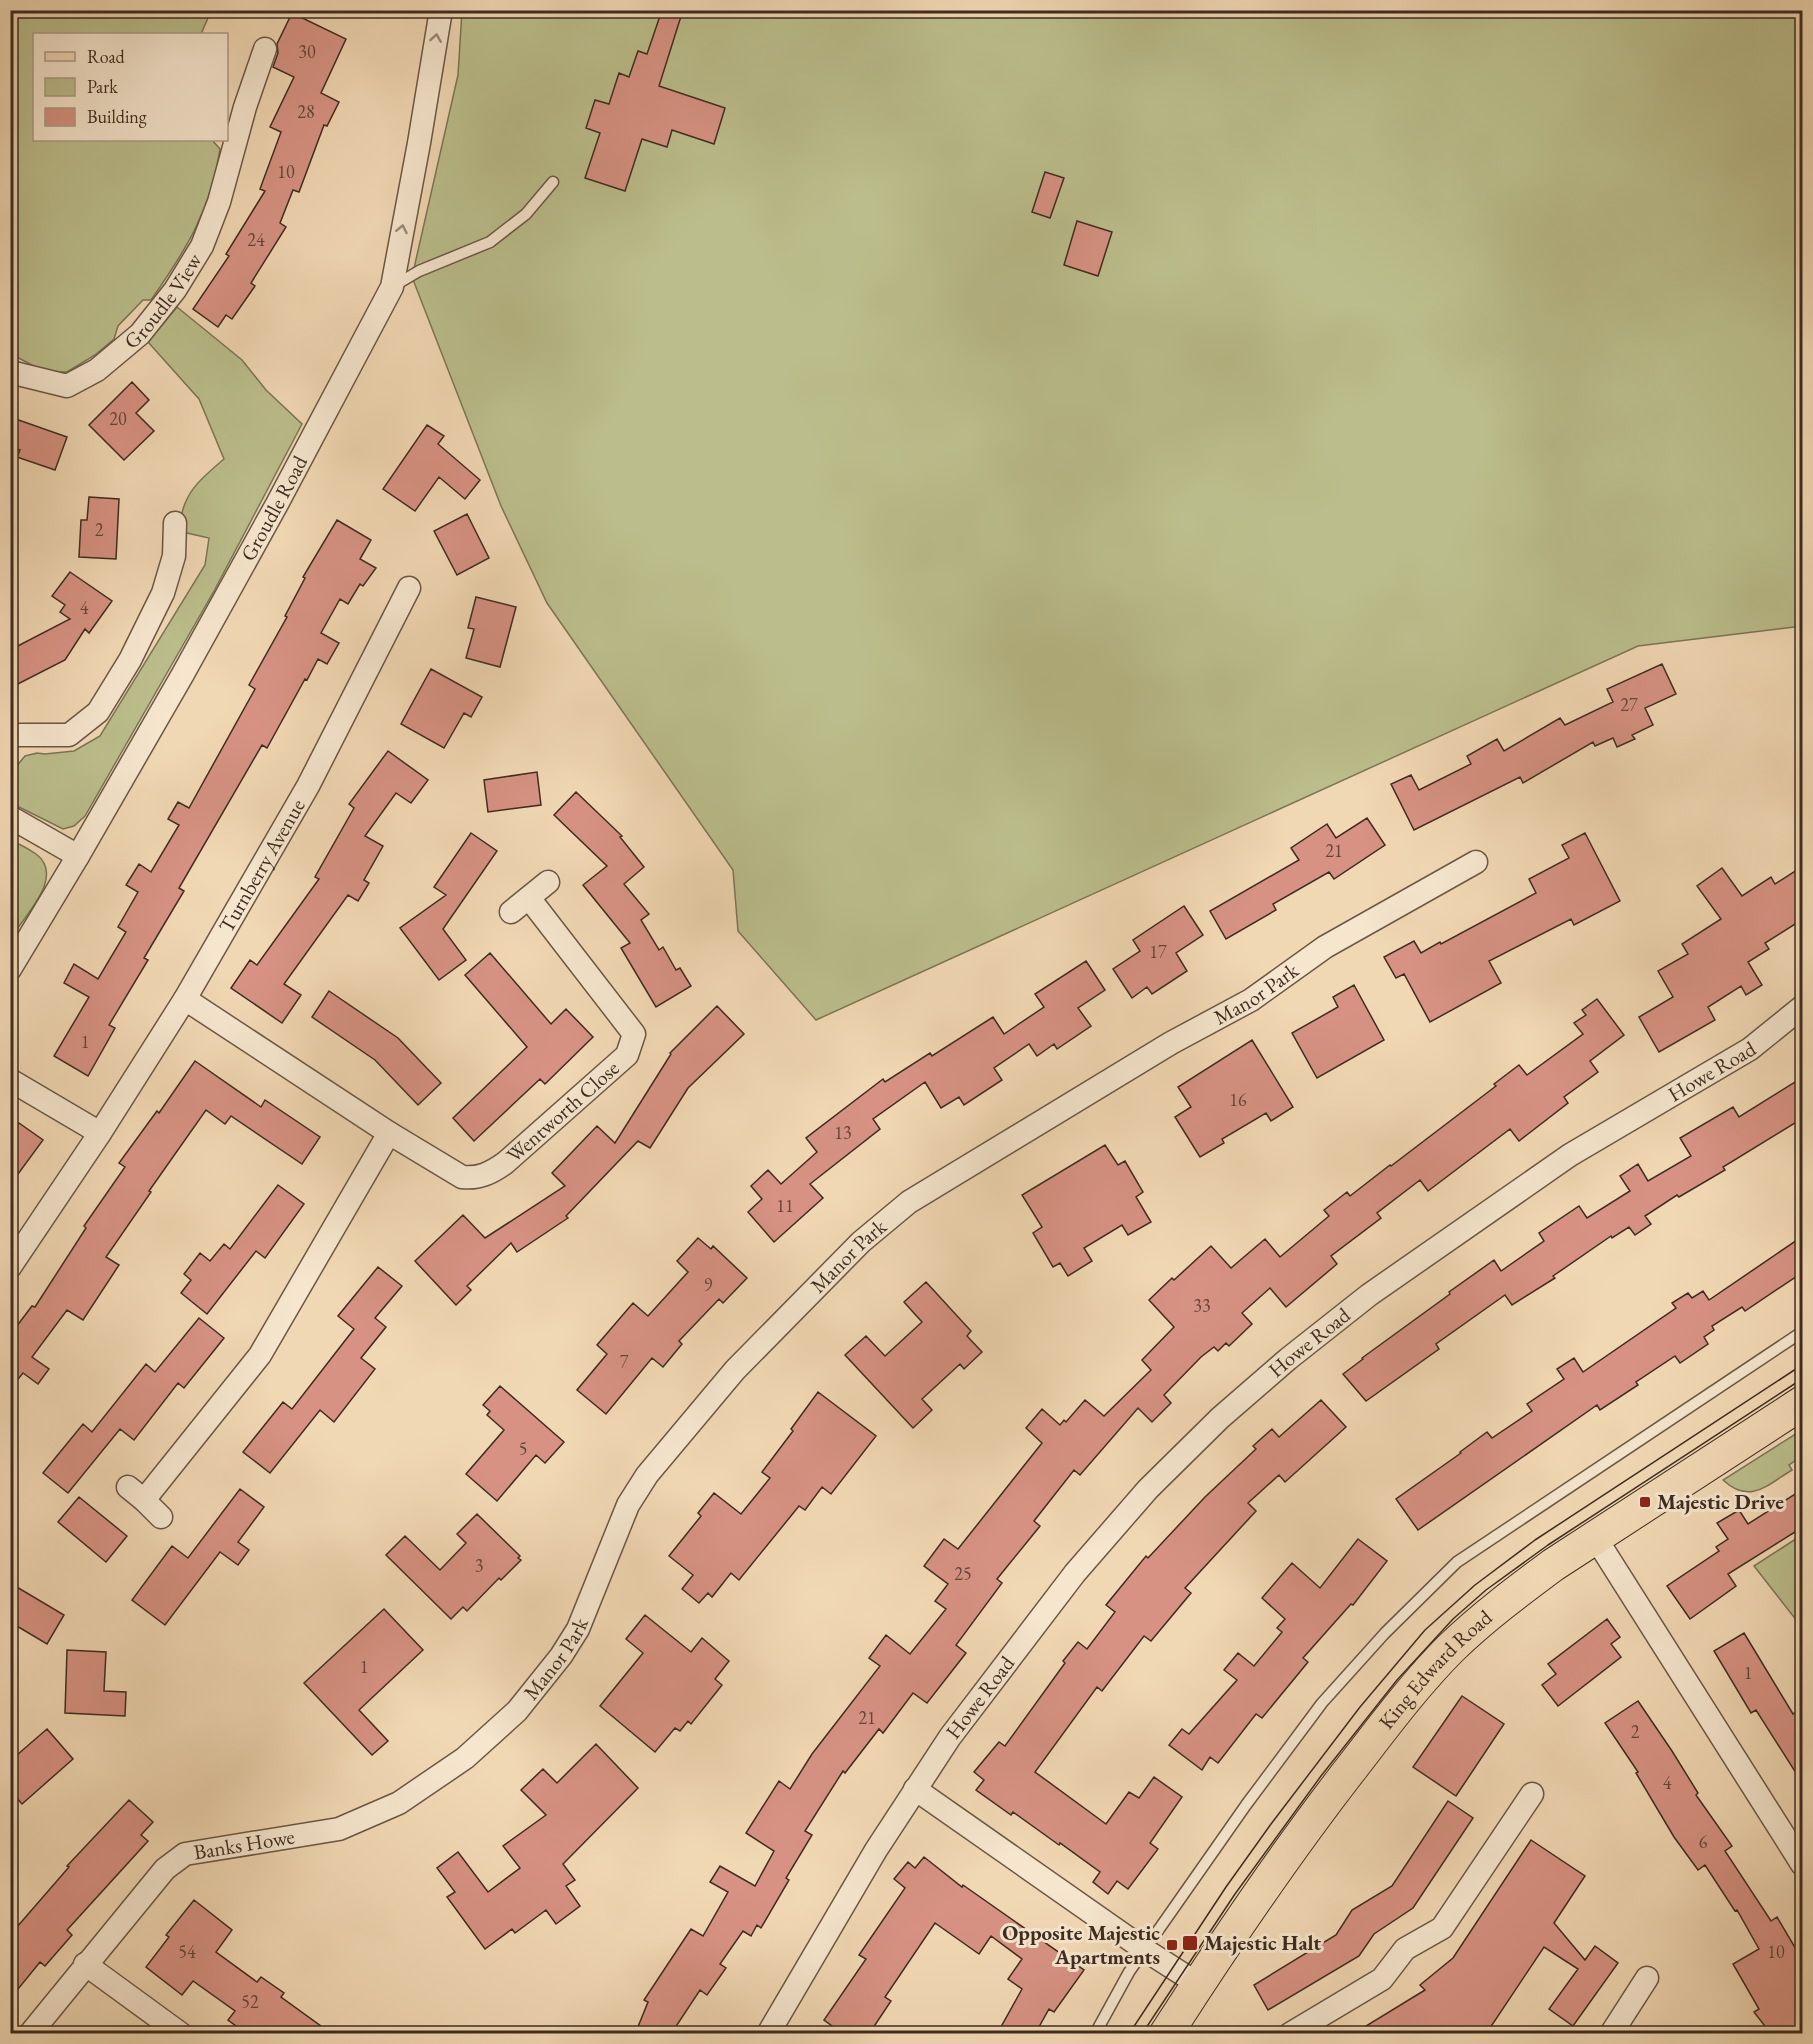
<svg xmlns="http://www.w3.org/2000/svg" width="1813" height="2044" font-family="'EB Garamond',serif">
	<rect width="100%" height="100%" fill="#f1d8b4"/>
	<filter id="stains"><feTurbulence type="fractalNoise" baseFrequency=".00333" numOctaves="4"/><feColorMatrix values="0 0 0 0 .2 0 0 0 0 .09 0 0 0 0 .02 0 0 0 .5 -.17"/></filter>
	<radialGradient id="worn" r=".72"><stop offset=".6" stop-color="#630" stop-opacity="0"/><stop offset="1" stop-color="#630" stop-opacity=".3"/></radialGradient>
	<path fill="#bbbe8c" stroke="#7c7556" stroke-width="1.5" d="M10,11H211L201,34H34V140H212L220,149C211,210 186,250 151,300H143L118,326L114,339L95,355L67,372H45L11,354Z
		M462,11H1802V626L1638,646L816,1020L738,931L733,870L547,603L501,506L412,277L458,75Z
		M177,307L242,360L266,390L302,424L214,591L85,816L74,826L63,829L11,803V768H15L25,756L37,753L45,754L74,751L100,736L205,565L209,538L187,533L180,523C184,491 202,478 224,459L199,399L148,342Z
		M11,841C21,844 27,848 36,854C64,875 29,911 15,932L11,928Z
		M1802,1430V1456L1789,1465L1792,1470C1767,1485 1750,1505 1723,1480Z
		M1802,1535V1617L1797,1621L1754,1566Z"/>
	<path fill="#d79283" stroke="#3e2c20" stroke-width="1.5" d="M662,10H683L659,86L725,108L714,144L672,130L667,147L642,139L625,191L585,178L600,133L586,128L595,100L609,104L619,73L629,77L638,51L647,54Z
		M292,13L346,39L321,93L339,102L327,126L324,125L299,192L293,190L280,223L286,227L251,283L255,286L232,319L226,315L218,327L193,309L229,256L226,254L265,191L260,189L281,132L270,127L294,77L273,67L278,53L277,44Z
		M1045,172L1064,178L1050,218L1032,212Z
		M1077,221L1112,232L1098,276L1064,265Z
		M132,382L149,400L136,413L154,431L124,460L89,425Z
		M10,417L67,437L55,470L17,457L20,450L10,447Z
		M427,425L444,436L438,444L480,480L465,499L439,477L415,511L383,489Z
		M89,497L119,499L116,559L79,557L81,520H87Z
		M467,514L489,558L457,575L434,531Z
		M337,520L371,540L360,559L376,568L363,586L360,584L348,604L340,599L321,633L339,643L327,664L318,659L307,680L305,679L267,748L262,745L179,888L184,891L144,958L148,960L109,1025L115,1028L88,1076L54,1056L89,997L64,983L74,964L98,979L126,932L118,927L138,892L126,885L139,864L151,872L179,825L168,819L178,802L189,808L255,689L249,685L287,617L285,616L305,578L303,577Z
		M70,572L112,601L89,633L85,629L65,660L10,688V650L70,619L60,612L65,605L52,596Z
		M476,597L516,607L500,667L466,658L474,629L468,628Z
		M1662,664L1676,694L1645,708L1653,725L1632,735L1635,739L1617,747L1613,738L1595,746L1593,742L1523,783L1520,777L1414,830L1391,784L1411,775L1419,790L1471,764L1467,756L1497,739L1504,751L1560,718L1565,725L1613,702L1607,689Z
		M431,669L482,697L471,717L464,713L444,748L401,724Z
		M388,751L428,780L411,803L396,793L365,836L383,846L364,880L369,883L358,901L348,895L284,984L301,995L282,1023L231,988L250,960L257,965L319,879L315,877L354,808L349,804Z
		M537,772L541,805L488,812L484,780Z
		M576,792L622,836L620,837L644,867L624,884L649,914L641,920L659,950L663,947L676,970L680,968L691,986L656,1007L621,948L630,943L583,885L607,866L554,815Z
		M1367,818L1385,845L1334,879L1329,872L1273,904L1276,910L1226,939L1210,911L1299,860L1291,848L1327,824L1336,838Z
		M471,833L497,851L443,929L466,960L439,980L400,928L446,895L434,887Z
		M1585,833L1620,901L1574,925L1571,919L1489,961L1501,983L1430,1022L1404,974L1396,978L1384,957L1414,941L1421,953L1440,942L1441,944L1536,893L1529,879L1569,858L1562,845Z
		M1803,866V919L1765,943L1769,949L1748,962L1762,985L1746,995L1741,986L1708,1007L1715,1020L1659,1052L1639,1017L1673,997L1658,971L1688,954L1682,944L1721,919L1697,886L1722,868L1742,896L1771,877L1775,884Z
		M1184,906L1203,935L1176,953L1187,971L1152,994L1147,987L1132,998L1113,969L1140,951L1133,940Z
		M490,953L551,1024L566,1009L593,1037L545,1084L540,1079L474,1141L453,1118L527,1047L465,975Z
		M1086,961L1105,990L1078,1008L1091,1026L1057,1049L1054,1044L1037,1056L1029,1044L994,1068L1002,1080L964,1105L959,1097L941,1108L925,1082L873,1119L880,1129L810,1184L823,1198L774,1242L748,1212L762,1199L751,1186L768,1170L781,1184L817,1152L806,1138L883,1079L885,1082L930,1053L932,1056L993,1017L1004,1034L1044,1007L1035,994Z
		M1354,985L1384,1040L1317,1078L1292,1033L1338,1007L1333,997Z
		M329,991L398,1038L441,1083L418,1105L375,1060L312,1017Z
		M1597,999L1624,1035L1590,1061L1598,1072L1564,1097L1568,1103L1519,1141L1510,1129L1428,1191L1420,1180L1377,1213L1381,1218L1331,1256L1337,1264L1286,1307L1270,1288L1242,1313L1252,1324L1229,1346L1226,1343L1218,1351L1214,1347L1201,1357L1164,1395L1171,1403L1152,1422L1138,1408L1080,1475L1074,1470L1034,1521L1040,1526L997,1579L1002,1583L956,1645L966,1653L927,1703L913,1693L883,1733L879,1729L845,1773L843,1771L805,1831L812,1835L786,1878L789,1880L761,1928L757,1925L751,1936L743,1931L720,1964L726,1968L707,1995L700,1990L671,2034H635L648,2002L644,2000L691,1929L703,1936L728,1892L710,1882L720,1866L755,1886L774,1851L746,1833L779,1781L790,1789L812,1754L880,1666L869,1658L886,1635L910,1654L946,1609L935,1601L948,1584L924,1566L944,1539L958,1549L1042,1443L1026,1428L1042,1409L1060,1425L1064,1420L1066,1422L1085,1400L1104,1416L1151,1370L1142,1360L1174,1327L1149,1300L1172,1278L1174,1280L1211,1246L1231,1268L1265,1239L1280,1257L1329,1216L1324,1210L1347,1192L1350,1196L1390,1165L1391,1166L1496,1086L1494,1084L1519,1065L1527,1075L1583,1034L1574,1023L1586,1015L1582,1010Z
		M717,1006L744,1034L688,1088L650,1148L638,1141L566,1216L568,1218L517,1252L511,1243L467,1286L471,1290L456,1305L415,1261L463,1215L485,1238L565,1186L552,1173L597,1126L615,1143L671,1054L670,1053Z
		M1252,1040L1293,1107L1271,1121L1266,1113L1222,1139L1224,1143L1200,1157L1175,1117L1191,1107L1178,1087Z
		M195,1061L261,1107L265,1100L320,1137L302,1164L231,1116L225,1124L206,1110L149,1191L151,1192L106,1257L119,1265L83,1320L67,1310L32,1357L49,1369L38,1384L23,1373L10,1389V1335L32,1306L35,1307L86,1228L84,1226L125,1167L119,1163L157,1111L159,1113Z
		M1803,1077V1118L1723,1167L1725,1170L1679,1197L1677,1195L1645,1216L1651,1224L1635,1235L1629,1227L1612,1238L1611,1236L1553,1276L1555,1278L1512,1305L1505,1295L1436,1344L1439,1349L1366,1401L1343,1374L1363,1359L1362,1358L1450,1294L1449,1292L1494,1260L1501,1271L1544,1241L1539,1233L1579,1206L1587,1218L1630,1191L1620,1176L1638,1164L1648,1181L1691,1156L1680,1138L1733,1107L1739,1117Z
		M19,1123L43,1140L10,1185V1135Z
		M1105,1145L1118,1165L1125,1161L1143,1192L1136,1197L1151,1222L1128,1235L1122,1225L1084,1248L1092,1261L1068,1276L1060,1263L1053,1267L1033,1233L1042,1227L1022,1195Z
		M278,1185L304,1204L265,1258L256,1251L207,1314L181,1293L191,1280L184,1274L200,1253L210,1261L224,1244L230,1249Z
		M1803,1236V1272L1745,1311L1742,1307L1712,1326L1714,1330L1704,1337L1708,1344L1680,1363L1675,1356L1636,1382L1638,1385L1600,1410L1597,1405L1418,1530L1396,1499L1461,1453L1460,1452L1487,1432L1492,1438L1532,1411L1527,1404L1564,1379L1557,1369L1574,1358L1583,1372L1676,1308L1672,1303L1688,1293L1692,1298L1703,1291L1709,1300Z
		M698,1238L711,1249L713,1246L747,1278L723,1303L719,1299L679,1341L682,1344L663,1367L652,1358L606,1414L577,1390L607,1354L597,1345L633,1303L648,1316L688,1272L677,1261Z
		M378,1267L402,1286L375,1318L386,1327L361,1358L375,1369L334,1422L320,1410L270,1473L243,1452L283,1402L292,1409L354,1329L338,1316Z
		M926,1282L971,1331L967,1336L982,1352L964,1369L960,1364L922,1399L932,1410L913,1428L845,1355L866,1336L885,1356L922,1322L904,1302Z
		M199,1318L224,1338L184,1388L178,1383L134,1440L120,1429L68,1493L43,1473L83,1424L92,1432L146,1364L155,1372Z
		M500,1386L564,1442L545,1463L536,1455L497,1501L466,1474L504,1430L487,1415L490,1411L483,1405Z
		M818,1392L876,1436L831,1494L822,1487L805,1510L799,1506L739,1580L731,1573L712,1597L708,1593L699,1603L682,1589L693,1575L669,1556L701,1516L698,1513L714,1493L741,1514L770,1478L762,1472L793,1431L791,1429Z
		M1321,1400L1346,1427L1285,1482L1279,1475L1248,1503L1256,1511L1185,1588L1191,1593L1151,1641L1144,1636L1102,1691L1097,1687L1035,1772L1106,1824L1129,1792L1139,1798L1154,1777L1182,1797L1150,1843L1158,1849L1128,1889L1117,1881L1108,1894L1093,1882L1100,1872L1060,1843L1059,1845L1013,1812L1011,1815L976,1790L984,1780L974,1772L999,1742L1005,1746L1065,1663L1063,1661L1078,1642L1087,1649L1115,1612L1106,1605L1146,1556L1148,1558L1205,1497L1256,1449L1253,1446L1272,1429L1279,1437Z
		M240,1489L264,1507L238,1542L249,1550L238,1565L220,1552L165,1625L132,1600L172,1546L188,1558Z
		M1803,1489V1527L1728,1574L1736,1586L1690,1619L1667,1586L1719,1551L1716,1547L1728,1539L1717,1523L1739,1510L1748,1524Z
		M79,1497L127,1536L106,1562L58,1522Z
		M477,1514L520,1556L518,1558L521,1560L501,1580L499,1578L467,1611L463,1607L451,1619L386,1555L405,1536L440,1570L466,1543L457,1534Z
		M1358,1539L1387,1561L1353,1605L1351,1604L1303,1658L1308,1662L1262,1718L1256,1714L1218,1763L1210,1757L1202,1770L1169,1745L1182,1729L1189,1734L1237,1680L1224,1670L1238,1653L1254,1666L1282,1632L1277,1628L1285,1619L1262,1598L1292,1563L1320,1588Z
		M10,1583L64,1615L47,1644L10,1622Z
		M384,1609L423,1650L359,1710L388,1741L372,1755L304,1683Z
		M645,1615L691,1652L702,1638L729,1661L715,1679L722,1685L691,1724L688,1721L680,1731L675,1728L655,1752L600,1706L643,1653L626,1639Z
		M1607,1619L1620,1637L1611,1644L1621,1657L1558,1706L1542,1685L1556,1674L1548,1664Z
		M1744,1633L1793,1714L1803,1708V1784L1756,1710L1751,1713L1714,1651Z
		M67,1650L106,1652L104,1691L126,1692L125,1716L65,1713Z
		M1462,1696L1504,1724L1456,1796L1413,1767Z
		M1638,1701L1672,1751L1698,1793L1696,1795L1732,1846L1725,1851L1771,1921L1777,1917L1803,1961V2034H1771L1754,2012L1759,2009L1733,1964L1759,1949L1737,1910L1735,1911L1705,1865L1698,1870L1674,1837L1636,1773L1638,1772L1605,1723Z
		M47,1729L73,1759L22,1804L10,1790V1761Z
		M596,1744L638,1788L563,1864L575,1880L566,1886L580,1906L556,1924L546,1910L515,1933L512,1929L485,1949L447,1897L455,1892L437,1868L458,1852L488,1892L520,1868L503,1846L546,1815L521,1790L543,1769L557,1783Z
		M129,1800L153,1822L141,1835L148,1841L67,1930L72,1935L45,1966L40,1962L10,1999V1935L69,1867L67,1866Z
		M1448,1801L1473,1818L1413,1908L1374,1934L1359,1956L1268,2010L1254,1985L1336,1935L1352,1910L1392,1886Z
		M1531,1840L1585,1876L1554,1923L1585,1960L1595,1946L1618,1963L1573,2026L1549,2009L1578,1969L1544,1947L1486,2034H1353L1425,1990L1420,1985L1453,1958Z
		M924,1857L962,1887L963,1885L1084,1970L1054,2012L1049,2009L1035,2034H997L1022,1989L1008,1979L1022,1959L991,1936L979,1954L935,1923L885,1997L891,2001L869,2034H843L824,2020L866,1959L859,1955L905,1888L894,1879L908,1862L915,1868Z
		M194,1900L232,1930L216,1952L257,1982L261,1977L284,1993L281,1997L332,2034H247L228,2020L235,2011L193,1981L182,1995L146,1967L169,1937L166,1935Z"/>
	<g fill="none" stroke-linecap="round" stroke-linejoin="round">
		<g stroke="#6b5745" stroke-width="13">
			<path id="lane" d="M392,287L419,271L490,242L526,214L553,182
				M1095,2034L1129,1972L1246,1805L1322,1703L1385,1633L1457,1562L1802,1332"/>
		</g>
		<g stroke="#6b5745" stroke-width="25">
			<g id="street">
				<path id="s1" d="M10,372L67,386L97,370L140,334L175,290L202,246L219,202L245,107L265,49"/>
				<path d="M10,735H69L98,712L130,660L163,593L174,556L175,523"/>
				<path d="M10,817L78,856"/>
				<path d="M511,912L548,882"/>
				<path id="s2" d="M10,969L78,856L183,674L277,504L392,287L419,143L441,10"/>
				<path id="s3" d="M185,999L389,1133L462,1177C479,1179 491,1173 505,1163L627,1055L634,1034L529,898"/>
				<path d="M10,1080L100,1133"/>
				<path id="s4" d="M10,1267L100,1133L185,999L308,786L409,588"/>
				<path d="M128,1487L144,1500L161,1517"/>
				<path d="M144,1500L260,1355L389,1133"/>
				<path d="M1595,1537L1802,1864"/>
				<path d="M915,1789L1145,1950L1198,1984"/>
				<path d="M85,1964L181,2034"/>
				<path id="s5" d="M30,2034L165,1869L185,1854L339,1829L399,1803L465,1758L517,1711L561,1656L578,1629L628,1505L647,1475L735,1370L861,1242L909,1202L1171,1043L1251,1000L1325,947L1476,862"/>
				<path id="s6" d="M768,2034L876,1850L950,1737L1075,1573L1148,1489L1220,1418L1288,1359L1369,1295L1570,1155L1750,1049L1802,1007"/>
				<path d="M1290,2034L1382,1979L1405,1949L1442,1928L1532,1794"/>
				<path d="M1611,2034L1647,1978"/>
			</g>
		</g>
		<g stroke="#3e2c20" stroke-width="35">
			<g id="primary">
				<path id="s7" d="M1166,2034C1225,1942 1286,1852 1353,1766C1384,1726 1415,1684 1451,1648C1483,1617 1518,1591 1553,1565L1802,1403"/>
			</g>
		</g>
		<use href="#lane" stroke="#f6e6ce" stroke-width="10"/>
		<use href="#street" stroke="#f6e6ce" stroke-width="22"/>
		<use href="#primary" stroke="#f1d8b4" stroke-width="33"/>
		<path stroke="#3e2c20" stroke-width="1.5" d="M1129,2034L1226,1887L1271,1824L1360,1707L1425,1630L1475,1585L1535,1540L1802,1365
			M1142,2034L1235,1894L1321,1776L1397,1680L1453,1619L1486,1590L1548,1545L1802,1379"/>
	</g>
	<defs><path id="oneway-chevron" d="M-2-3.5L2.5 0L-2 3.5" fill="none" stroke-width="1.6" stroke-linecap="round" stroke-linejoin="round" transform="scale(1.5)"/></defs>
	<g stroke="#9a8977">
		<use href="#oneway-chevron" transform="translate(436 38) rotate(-81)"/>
		<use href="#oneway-chevron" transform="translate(402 229) rotate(-79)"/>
	</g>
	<g fill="#8f2418" stroke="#f6e6ce" stroke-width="2">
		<rect x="1639" y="1496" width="12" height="12" rx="3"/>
		<rect x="1182" y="1935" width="16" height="16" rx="3"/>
		<rect x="1166" y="1939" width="12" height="12" rx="3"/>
	</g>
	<g text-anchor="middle" stroke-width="6" stroke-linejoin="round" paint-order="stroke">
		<g font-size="18" fill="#644639">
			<text x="307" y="58">30</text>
			<text x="306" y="118">28</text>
			<text x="286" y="178">10</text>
			<text x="256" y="246">24</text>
			<text x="118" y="425">20</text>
			<text x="99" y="536">2</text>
			<text x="84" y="614">4</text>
			<text x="1629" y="711">27</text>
			<text x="1334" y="857">21</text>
			<text x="1158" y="958">17</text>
			<text x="85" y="1048">1</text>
			<text x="1238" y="1106">16</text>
			<text x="843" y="1139">13</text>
			<text x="785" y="1212">11</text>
			<text x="708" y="1291">9</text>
			<text x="1202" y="1312">33</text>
			<text x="624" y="1368">7</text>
			<text x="523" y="1455">5</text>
			<text x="479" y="1572">3</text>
			<text x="963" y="1580">25</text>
			<text x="364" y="1673">1</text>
			<text x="1748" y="1679">1</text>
			<text x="867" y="1724">21</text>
			<text x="1635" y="1738">2</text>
			<text x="1667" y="1789">4</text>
			<text x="1703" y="1848">6</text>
			<text x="187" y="1958">54</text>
			<text x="1776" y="1958">10</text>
			<text x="250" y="2008">52</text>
		</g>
		<g font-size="21" fill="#3e2c20" stroke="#f6e6ce">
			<text dy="7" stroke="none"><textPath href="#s1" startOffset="189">Groudle View</textPath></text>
			<text dy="7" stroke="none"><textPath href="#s2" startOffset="531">Groudle Road</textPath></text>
			<text dy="7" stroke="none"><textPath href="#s4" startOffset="474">Turnberry Avenue</textPath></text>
			<text dy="7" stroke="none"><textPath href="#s5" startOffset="1665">Manor Park</textPath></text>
			<text dy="7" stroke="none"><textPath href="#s6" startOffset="1370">Howe Road</textPath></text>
			<text dy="7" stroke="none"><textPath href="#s3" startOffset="453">Wentworth Close</textPath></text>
			<text dy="7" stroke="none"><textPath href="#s5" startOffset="1179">Manor Park</textPath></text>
			<text dy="7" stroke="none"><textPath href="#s6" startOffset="884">Howe Road</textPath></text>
			<text dy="7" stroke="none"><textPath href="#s5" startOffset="675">Manor Park</textPath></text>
			<text dy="7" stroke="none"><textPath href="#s7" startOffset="454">King Edward Road</textPath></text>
			<text dy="7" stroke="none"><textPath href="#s6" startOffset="398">Howe Road</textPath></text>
			<text dy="7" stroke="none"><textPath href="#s5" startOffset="298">Banks Howe</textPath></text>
		</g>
		<g font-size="21" font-weight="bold" fill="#3e2c20" stroke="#f6e6ce" text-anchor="start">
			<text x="1657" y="1509">Majestic Drive</text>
			<text x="1160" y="1940" text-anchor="end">Opposite Majestic<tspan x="1160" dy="24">Apartments</tspan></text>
			<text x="1204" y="1950">Majestic Halt</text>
		</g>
	</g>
	<rect width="1813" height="2044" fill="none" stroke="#f1d8b4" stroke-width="36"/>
	<rect x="12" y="12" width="1789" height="2020" fill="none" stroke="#3e2c20" stroke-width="3"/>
	<rect x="18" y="18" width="1777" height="2008" fill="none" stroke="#3e2c20" stroke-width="1.5"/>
	<rect x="33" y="33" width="195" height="108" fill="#f6e6ce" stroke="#ac9c88" stroke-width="1.5"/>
	<rect x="45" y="52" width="30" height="9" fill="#f1d8b4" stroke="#ac9c88" stroke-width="1.5"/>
	<text x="87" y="63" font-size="18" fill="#3e2c20">Road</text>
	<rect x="45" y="78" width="30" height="18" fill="#bbbe8c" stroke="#ac9c88" stroke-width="1.5"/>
	<text x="87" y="93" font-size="18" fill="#3e2c20">Park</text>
	<rect x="45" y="108" width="30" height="18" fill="#d79283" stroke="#ac9c88" stroke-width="1.5"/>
	<text x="87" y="123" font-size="18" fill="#3e2c20">Building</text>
	<rect width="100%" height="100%" filter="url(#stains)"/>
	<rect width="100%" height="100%" fill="url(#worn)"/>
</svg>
